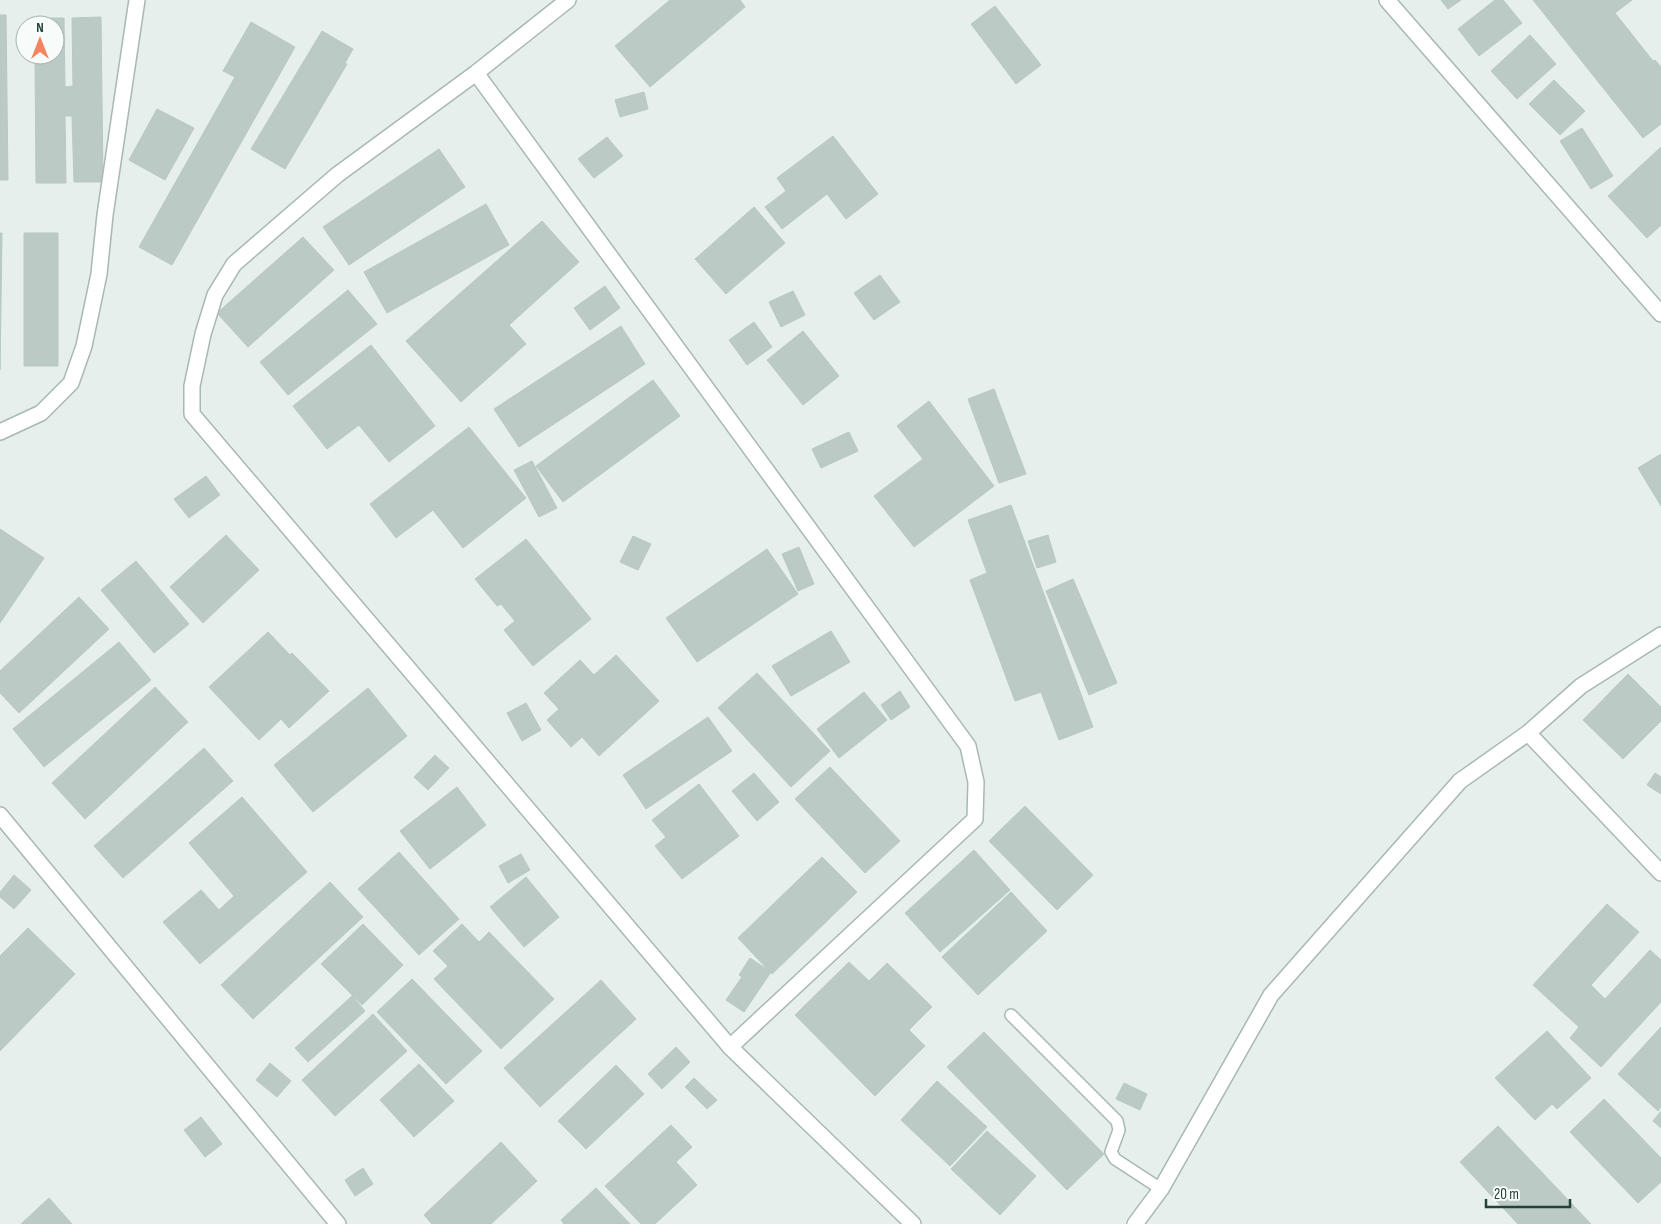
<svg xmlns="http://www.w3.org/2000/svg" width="1661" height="1224" font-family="'Sofia Sans Condensed',sans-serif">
	<rect width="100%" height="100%" fill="#e6efeb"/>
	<path fill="#bbcac4" stroke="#b8c9c2" d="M670,0H740L745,7L650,87L615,46Z
		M1441,0H1461L1448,9Z
		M1495,0H1503L1522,23L1479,56L1458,29Z
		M1533,0H1632L1615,13L1653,61L1655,60L1661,67V124L1643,138Z
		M995,6L1041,65L1016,84L971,24Z
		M0,15H6L8,180H0Z
		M101,17L103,182H74L72,116H65L66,183H36L35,55H55V25H35V18H64L65,87L73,86L72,18Z
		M251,22L295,47L172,265L139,247L235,77L223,71Z
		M322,31L353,49L345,63L347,64L285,169L251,149Z
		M1530,35L1556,64L1517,99L1491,71Z
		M1554,80L1585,111L1560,135L1529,104Z
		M644,92L648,109L620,117L615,100Z
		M157,109L194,128L165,180L129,160Z
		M1582,128L1613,176L1591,189L1560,141Z
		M833,136L878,194L846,219L827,194L782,229L765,207L786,191L777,178Z
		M607,137L623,156L594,178L578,159Z
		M1661,147V225L1647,238L1608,196Z
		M439,149L465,187L349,265L323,227Z
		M486,204L509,245L387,313L364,272Z
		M754,207L785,243L726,294L695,259Z
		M542,221L579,262L509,325L526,344L461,402L406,341Z
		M0,233H2L0,370Z
		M24,233H58V366H24Z
		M303,237L334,270L248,347L217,313Z
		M880,275L900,302L874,320L854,293Z
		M605,286L620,308L590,330L574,308Z
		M348,290L377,324L288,395L260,362Z
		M793,291L805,315L781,327L769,302Z
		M754,322L772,347L747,365L729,340Z
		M621,326L645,364L519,447L494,409Z
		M803,331L839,376L803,405L767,360Z
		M371,345L435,426L389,462L359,425L327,449L293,406Z
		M653,380L680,416L563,502L536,466Z
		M994,389L1026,474L999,483L968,399Z
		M929,401L994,486L914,547L874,496L923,459L897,426Z
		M469,427L526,498L463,548L433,510L396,538L370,504Z
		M849,432L858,451L821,468L812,449Z
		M1661,454V506L1638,468Z
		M532,461L557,508L539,517L514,470Z
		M206,476L220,495L189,518L174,499Z
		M1011,505L1093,727L1059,740L1041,692L1015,701L970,580L987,573L968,520Z
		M0,529L44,558L0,623Z
		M226,535L259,570L203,623L170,587Z
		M1048,535L1056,562L1037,568L1028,541Z
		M633,536L651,544L638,570L620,562Z
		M526,539L591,619L533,666L504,630L515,621L501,604L497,606L475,579Z
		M799,547L814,584L798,591L782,554Z
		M767,549L798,594L697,662L666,618Z
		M136,561L189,624L154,653L101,590Z
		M1073,579L1117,683L1089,695L1046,591Z
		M79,597L109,629L19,713L0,693V671Z
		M831,631L850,662L791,696L772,666Z
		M268,632L290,655L292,653L329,691L289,728L281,719L259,740L209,687Z
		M119,642L151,680L44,767L13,729Z
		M616,655L659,701L599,756L582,737L571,747L547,720L559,709L544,693L580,660L594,675Z
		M757,673L830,751L791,787L718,708Z
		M1628,674L1661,707V721L1623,759L1583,720Z
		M155,687L188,722L85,819L52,783Z
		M368,688L407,736L313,812L274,765Z
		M900,691L910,707L891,720L881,705Z
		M864,692L887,720L839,758L817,729Z
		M526,703L541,730L522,741L507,713Z
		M708,717L732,751L646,809L623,775Z
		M204,748L233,781L123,878L94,846Z
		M435,755L449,768L428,790L414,777Z
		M830,767L900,841L865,873L795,799Z
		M754,773L779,802L757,821L732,791Z
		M1655,773L1661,777V794L1647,785Z
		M699,784L739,836L682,879L655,846L666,837L652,820Z
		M457,787L486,825L430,869L400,831Z
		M242,797L307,872L200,964L163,922L201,890L219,910L234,896L189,843Z
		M1025,806L1093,875L1057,910L989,841Z
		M974,850L1010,890L940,952L905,913Z
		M399,852L459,919L419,955L358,889Z
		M521,854L530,870L508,883L499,866Z
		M822,857L857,892L772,974L738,938Z
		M14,875L31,890L14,909L0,897V892Z
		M526,877L559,917L524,947L490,907Z
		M330,882L363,917L253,1019L221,985Z
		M1011,892L1047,931L978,995L942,957Z
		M1607,904L1639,932L1591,985L1605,999L1650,950L1661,960V1002L1601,1067L1570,1038L1579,1027L1533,985Z
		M363,924L403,965L362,1005L321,964Z
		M462,924L479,942L489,932L554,999L501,1049L434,979L448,966L433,951Z
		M28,928L75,974L0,1051V956Z
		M750,958L771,972L744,1012L726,1000L742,977L739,975Z
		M849,962L869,981L887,963L932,1007L909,1030L925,1046L875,1096L795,1015Z
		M412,979L482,1051L446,1084L377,1012Z
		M601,980L636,1019L540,1107L504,1068Z
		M352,996L365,1011L308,1062L295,1048Z
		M373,1014L407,1051L335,1116L302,1080Z
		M1661,1027V1107L1658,1111L1618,1074Z
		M1547,1031L1591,1078L1557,1109L1552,1104L1535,1120L1495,1078Z
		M984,1032L1104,1154L1067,1190L947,1067Z
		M676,1047L690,1062L662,1089L648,1074Z
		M270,1063L291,1081L277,1097L256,1080Z
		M419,1064L454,1101L414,1137L380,1100Z
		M616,1065L644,1094L586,1149L558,1121Z
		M694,1078L717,1100L707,1109L685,1087Z
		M937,1081L987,1127L950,1166L901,1120Z
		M1124,1083L1147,1094L1140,1110L1116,1099Z
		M1604,1099L1661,1158V1182L1638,1203L1570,1132Z
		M1661,1111V1128L1653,1121Z
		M201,1117L222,1144L205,1157L184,1130Z
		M671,1125L692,1147L676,1162L697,1185L655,1224H641L605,1186Z
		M1498,1126L1591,1224H1518L1460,1162Z
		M987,1131L1036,1176L1000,1215L951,1169Z
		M501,1142L537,1181L491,1224H432L424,1215Z
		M363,1168L373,1184L355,1196L345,1180Z
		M596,1188L630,1224H564L561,1220Z
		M49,1198L72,1224H21Z"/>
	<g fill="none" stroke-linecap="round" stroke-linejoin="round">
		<g stroke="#a8b8b2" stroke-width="14">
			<path id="lane" d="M1011,1015L1117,1121L1119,1130L1111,1152L1115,1159L1161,1189"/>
		</g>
		<g stroke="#a8b8b2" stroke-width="18">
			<path id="street" d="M568,0L476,73L337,175L234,264L215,295L203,334L192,386V414L730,1047L913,1224
				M1387,0L1661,314
				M476,73L968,746L976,782L975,819L730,1047
				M0,432L41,413L71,383L84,346L99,274L105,215L137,0
				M1528,733L1661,873
				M0,815L338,1224
				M1135,1224L1161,1189L1271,995L1460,781L1528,733L1581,686L1661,635"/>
		</g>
		<use href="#lane" stroke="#fff" stroke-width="11"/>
		<use href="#street" stroke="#fff" stroke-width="15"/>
	</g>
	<g transform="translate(40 40)"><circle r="24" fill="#f7fbf9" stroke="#a3b1ad"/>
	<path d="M0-4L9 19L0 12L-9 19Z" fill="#f4845f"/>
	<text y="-8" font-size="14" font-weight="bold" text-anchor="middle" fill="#24423a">N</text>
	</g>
	<path d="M1486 1199v8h84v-8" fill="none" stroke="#24423a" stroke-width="2.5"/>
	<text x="1494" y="1199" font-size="15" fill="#24423a" stroke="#f7fbf9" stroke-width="4" paint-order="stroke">20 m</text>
</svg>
